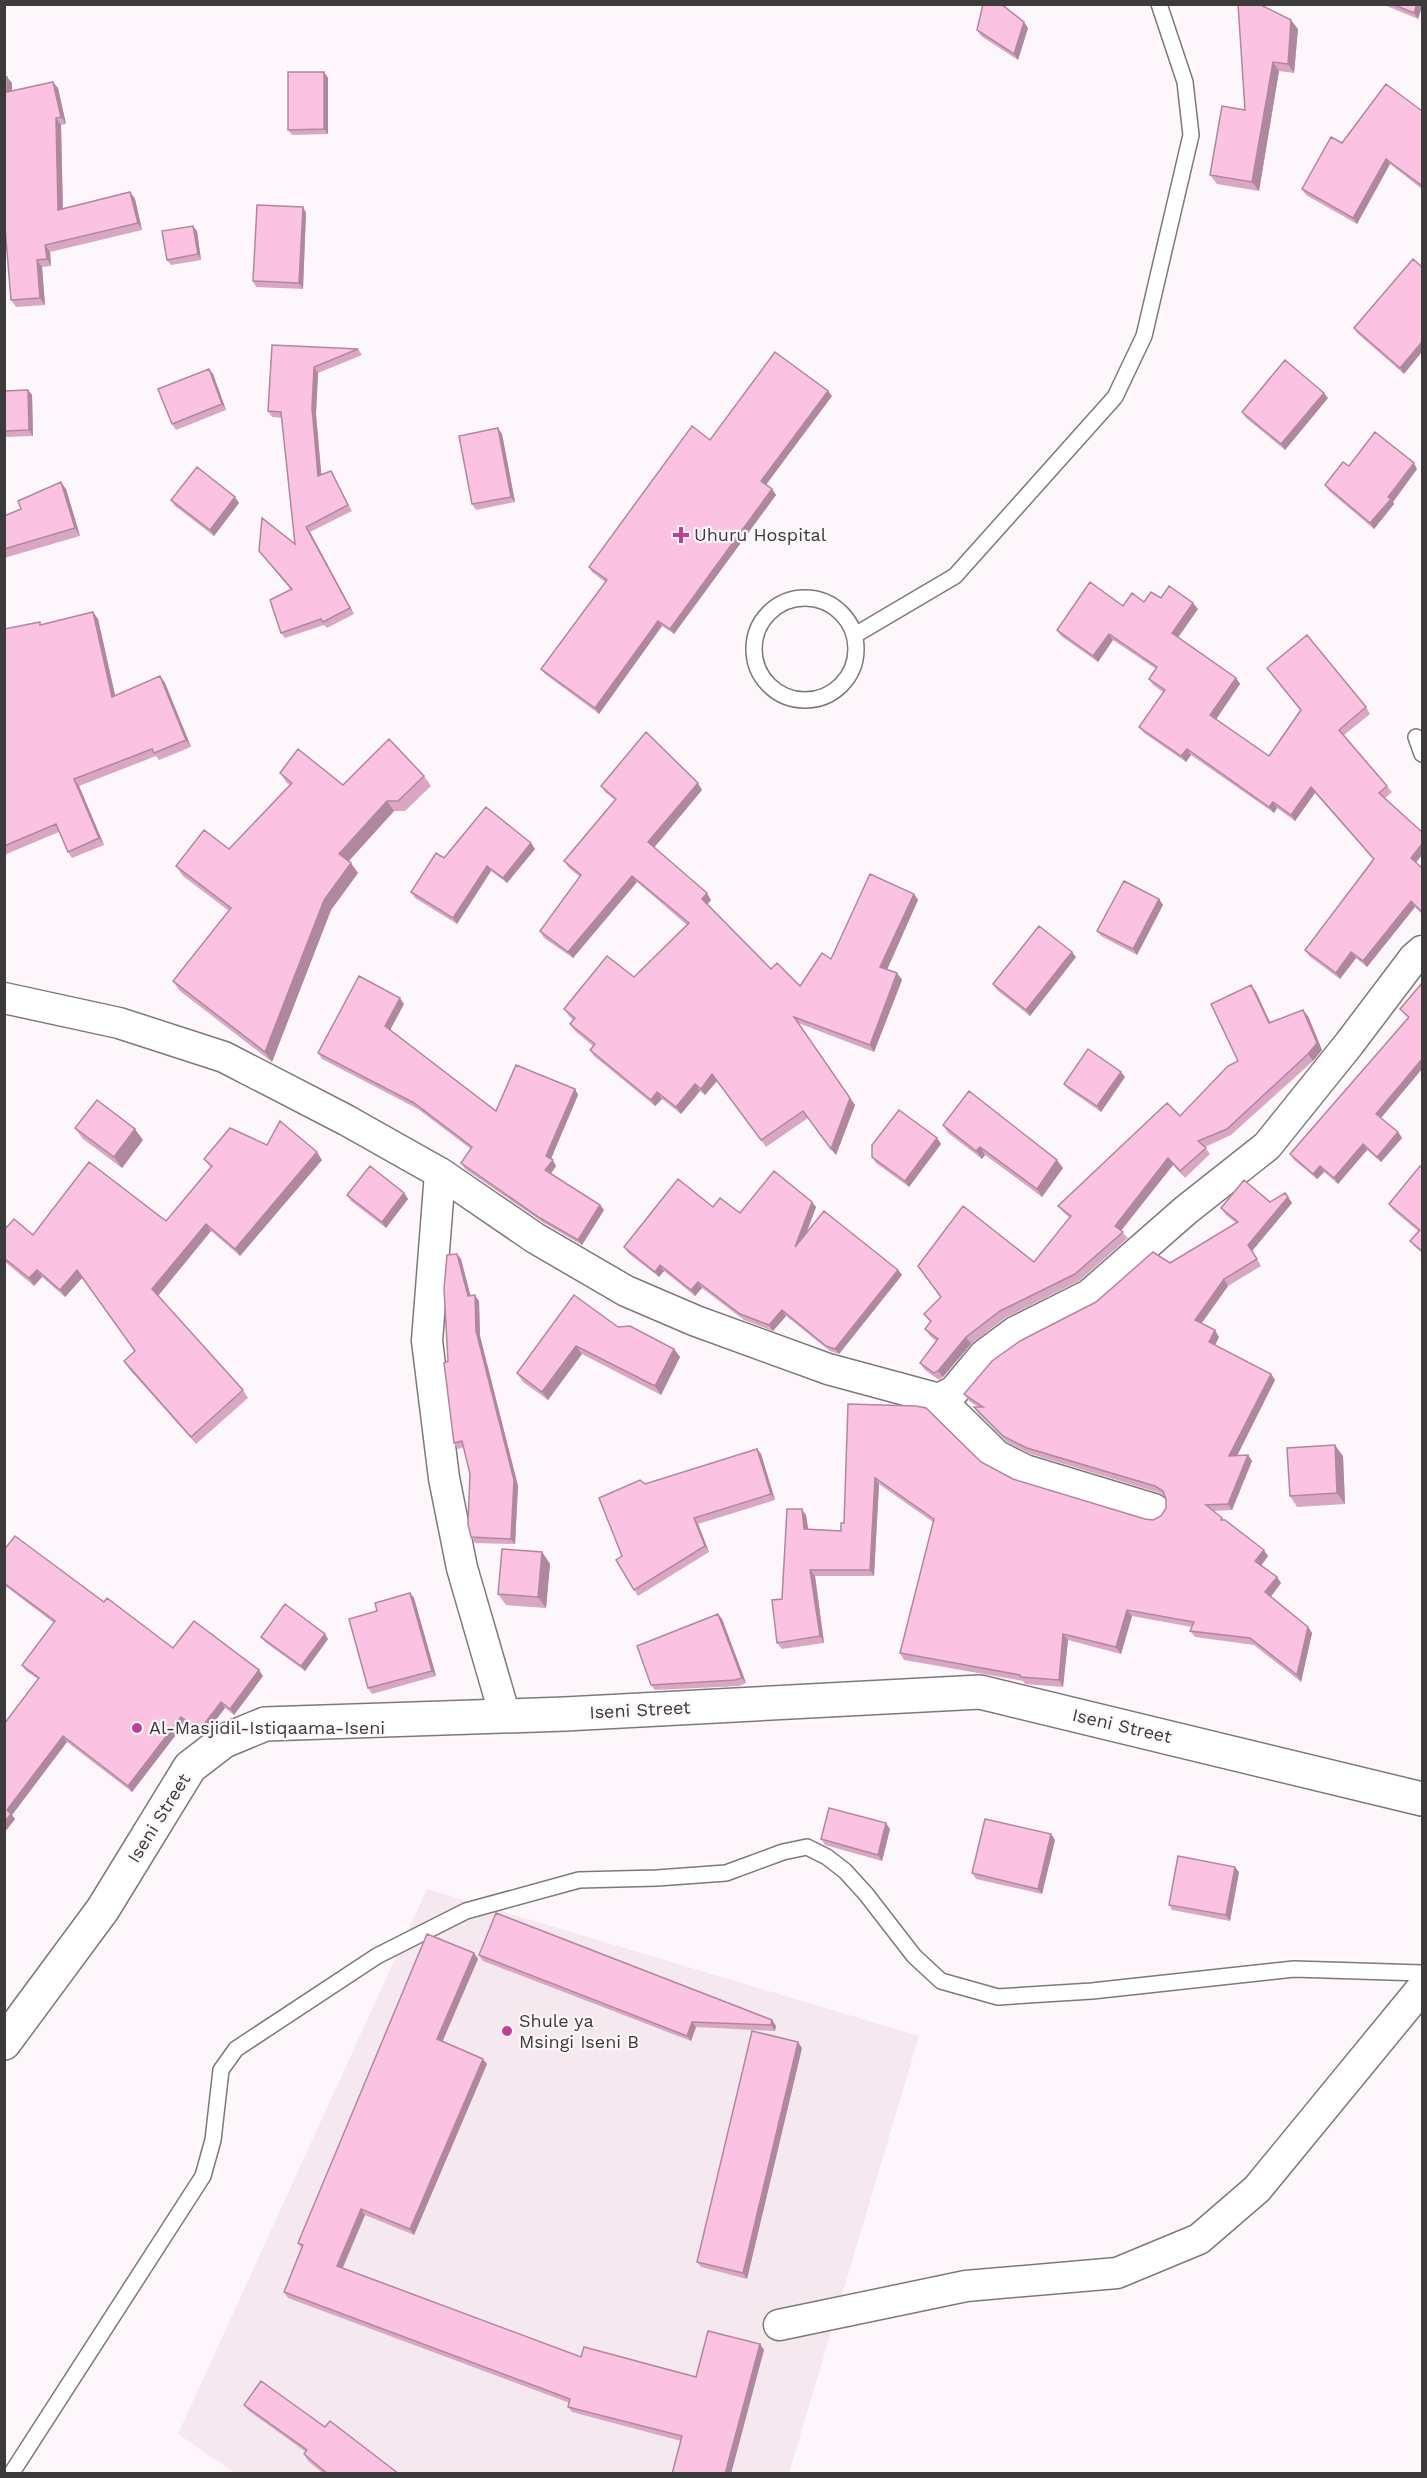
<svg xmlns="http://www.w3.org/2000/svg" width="1427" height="2478" font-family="'Work Sans',sans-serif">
	<rect width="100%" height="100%" fill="#fdf6fa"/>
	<path fill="#f5e8ef" d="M427,1889L919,2036L789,2473H235L178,2434Z"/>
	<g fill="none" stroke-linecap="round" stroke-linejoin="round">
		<g stroke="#7e787b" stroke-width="18">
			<path id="service" d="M754 649a51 51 0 1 1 102 0a51 51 0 1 1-102 0Z
				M855,635L955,576L1115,397L1144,336L1191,135L1185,82L1159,4
				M1416,737L1422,754
				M11,2474L203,2176L213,2140L221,2070L236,2049L377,1956L466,1911L579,1880L657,1878L726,1873L783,1852L807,1847L827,1857L845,1871L866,1894L914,1956L941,1981L998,1997L1092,1991L1294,1969L1422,1973"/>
		</g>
		<g stroke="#7e787b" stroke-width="33">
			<path id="minor" d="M4,998L119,1023L224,1057L346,1120L440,1173L535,1238L626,1291L696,1321L828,1369L939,1399L954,1391L984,1355L1015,1332L1089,1295L1186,1210L1267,1146L1349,1044L1414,958L1422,951
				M440,1173L427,1341L444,1478L462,1568L505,1716
				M939,1399L997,1456L1025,1470L1154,1509
				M779,2325L966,2286L1117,2273L1199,2239L1257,2189L1422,1988"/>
		</g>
		<g stroke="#7e787b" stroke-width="36">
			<path id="tertiary" d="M4,2043L103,1909L190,1767L224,1741L265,1724L565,1714L980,1692L1422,1799"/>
		</g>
		<use href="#service" stroke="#fff" stroke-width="15"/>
		<use href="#minor" stroke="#fff" stroke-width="30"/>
		<use href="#tertiary" stroke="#fff" stroke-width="33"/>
	</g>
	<path fill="#d9a7c2" d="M1238,4L1298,29L1294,73L1279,71L1259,191L1217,184L1210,175L1245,110Z
		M1382,4H1422L1418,19Z
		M1024,22L1028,28L1018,60L981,36L977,30Z
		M324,72L328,78V134L292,135L288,130Z
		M4,77L12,83V91L58,88L66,124L61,125L63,209L130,192L135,199L142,230L50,252L51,266L42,267L45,305L16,307L11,300Z
		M1422,111V189L1390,164L1357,224L1306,195L1302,189L1342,143Z
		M303,207L306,213L303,289L256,287L253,281Z
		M197,231L201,260L171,265L167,260Z
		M1422,267L1404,374L1357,333L1354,328Z
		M272,345L358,349L362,355L318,373L316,414L321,475L331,471L334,477L352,511L310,532L354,614L327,628L324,625L285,638L281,633L291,590L259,551L295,544L282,418L272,417L268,411Z
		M209,369L213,374L226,410L176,430L172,424Z
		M28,390L32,395L33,436L4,437V391Z
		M832,396L766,485L772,489L776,495L674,634L662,626L599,714L545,674L541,669L605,582L592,572L589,567L710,440Z
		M1328,398L1285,450L1246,418L1242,412Z
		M502,434L515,502L476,510L472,504Z
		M1349,466L1417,469L1393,502L1394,504L1374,529L1329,491L1325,485Z
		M66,489L80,536L4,558V516Z
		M171,500L239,503L214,536L175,506Z
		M1161,598L1198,609L1178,637L1236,678L1240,684L1216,719L1269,756L1300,710L1267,668L1366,707L1370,714L1344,735L1392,792L1385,798L1416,863L1422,868V914L1415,907L1367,967L1356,958L1340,979L1309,956L1305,950L1373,859L1315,793L1295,821L1277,808L1274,813L1191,755L1186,762L1144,733L1139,727L1163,692L1153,685L1149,679L1156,669L1113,640L1098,662L1061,636L1057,630L1123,606Z
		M93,612L98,619L115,695L160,676L165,683L191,747L159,760L156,756L79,786L104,845L72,858L68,852L59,832L4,855V629L42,625Z
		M280,773L343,785L424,776L431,786L405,811H394L349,861L358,873L331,910L272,1062L180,991L173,981L229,911L183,876L176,866L229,849L290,785L287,783Z
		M601,786L702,790L654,847L711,900L707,904L771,969L800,986L831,959L914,894L918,900L887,970L897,973L902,980L874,1052L798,1023L855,1105L836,1155L808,1118L766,1147L717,1081L705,1095L700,1091L681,1114L662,1099L655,1106L594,1056L590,1050L593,1046L575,1031L570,1024L573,1020L569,1016L564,1009L634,977L687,925L637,882L573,958L544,938L540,931L580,877L569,868L564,861L615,800L605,792Z
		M531,843L535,849L507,883L491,871L457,924L415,898L411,892L444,858Z
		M1159,899L1163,905L1137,955L1101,936L1097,931Z
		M1076,957L1030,1016L997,990L993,984Z
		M1422,983V1069L1381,1118L1398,1132L1402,1138L1381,1162L1367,1150L1338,1184L1324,1172L1317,1179L1294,1160L1290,1154L1408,1018L1400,1009Z
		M1251,985L1256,992L1270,1022L1308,1016L1322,1050L1313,1061L1231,1135L1205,1147L1210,1154L1185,1178L1173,1165L1121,1231L1128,1238L1079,1281L1005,1318L971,1344L943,1377L939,1380L925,1370L920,1363L936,1341L930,1336L925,1329L930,1322L924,1314L1034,1262L1070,1218L1063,1212L1058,1206L1180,1116L1238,1061Z
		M404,1004L390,1030L496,1111L575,1089L578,1095L551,1159L556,1166L551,1174L600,1205L604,1210L582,1245L544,1223L465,1169L461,1163L471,1149L418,1109L322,1059L318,1053Z
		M1125,1077L1101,1112L1068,1089L1064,1084Z
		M943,1125L1063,1168L1042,1197L985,1155L982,1159L948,1133Z
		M75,1128L143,1140L122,1168L83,1139Z
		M937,1138L941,1144L909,1187L876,1163L872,1157Z
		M267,1145L322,1160L240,1256L211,1231L158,1296L243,1390L248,1398L196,1444L129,1369L124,1361L135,1351L83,1277L65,1297L42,1277L34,1286L4,1261V1230L33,1235L166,1221L211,1168L204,1159Z
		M1422,1168V1253L1414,1246L1410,1241L1418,1231L1393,1210L1389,1204Z
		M404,1193L408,1199L386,1228L351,1201L347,1195Z
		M1288,1197L1292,1203L1252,1251L1261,1266L1228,1286L1201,1324L1219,1337L1215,1345L1271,1374L1275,1380L1237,1455H1248L1252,1461L1232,1510L1213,1511L1268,1556L1261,1565L1277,1577L1281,1583L1271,1597L1308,1627L1312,1633L1301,1682L1254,1645L1195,1637L1190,1631L1192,1627L1132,1616L1121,1654L1068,1640L1063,1687L1025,1684L1023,1681L904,1660L900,1653L933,1522L879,1484L874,1576H815L824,1643L782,1649L777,1643L782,1599L806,1515L808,1529L841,1531L844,1523L848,1404L981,1462L1013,1479L1145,1519L1153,1520L1161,1516L1166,1508V1499L1165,1496L1160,1493L1031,1454L1007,1442L978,1413L974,1407H978L969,1401L964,1394L1096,1302L1170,1263L1236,1223L1226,1215L1221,1208L1270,1202Z
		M812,1202L816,1207L807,1232L898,1270L902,1275L839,1354L830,1351L786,1316L773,1331L744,1320L702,1288L695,1296L664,1271L659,1277L628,1253L624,1247L713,1207L740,1213Z
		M457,1254L461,1259L470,1296L479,1301L480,1336L518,1486L515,1544L475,1543L471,1537L470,1474L464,1447L458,1449L454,1443L448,1361Z
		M618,1327L674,1349L680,1357L661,1395L582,1354L548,1400L523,1382L517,1373Z
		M757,1449L761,1454L775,1500L698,1524L709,1552L638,1596L634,1590L622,1556L645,1484Z
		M1343,1456L1345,1504L1297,1507L1290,1496Z
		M4,1550L104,1602L173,1648L263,1676L234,1715L225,1708L209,1729L201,1735L185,1723L132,1792L67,1742L12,1815L15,1819L4,1833L38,1679L26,1671L22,1665L54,1623L4,1585Z
		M542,1552L550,1564L546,1608L506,1605L498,1594Z
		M410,1593L414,1598L436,1676L372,1694L368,1688L377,1611Z
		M722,1619L746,1683L739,1686L655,1690L651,1685Z
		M261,1637L328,1639L305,1671L265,1642Z
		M890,1829L882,1861L825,1845L821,1839Z
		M1051,1834L1055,1840L1042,1894L976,1879L972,1873Z
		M1239,1872L1230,1921L1172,1910L1169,1905Z
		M474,1953L478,1959L442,2041L487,2064L414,2235L365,2215L343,2268L581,2357L696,2377L760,2344L764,2350L681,2441L572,2412L568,2407L570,2403L288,2298L284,2292L301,2248L298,2243Z
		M479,1955L772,2020L776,2026L775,2031L696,2027L691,2041L483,1961Z
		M802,2048L747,2279L701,2267L697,2262Z
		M244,2405L325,2427L399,2474H324L308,2461L304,2454L306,2452L249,2411Z"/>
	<path fill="#b0889e" d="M1417,4H1422V7L1418,19L1414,13Z
		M1291,20L1298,29L1294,73L1288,64Z
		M1024,22L1028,28L1018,60L1014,54Z
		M1273,62L1279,71L1259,191L1252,182Z
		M324,72L328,78V134L324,129Z
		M7,77L12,83V99L7,92Z
		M53,82L58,88L66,124L61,117Z
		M56,118L61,125L63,217L58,210Z
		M1386,159L1390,164L1357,224L1353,218Z
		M130,192L135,199L142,230L138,223Z
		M303,207L306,213L303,289L299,283Z
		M193,226L197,231L201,260L198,254Z
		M45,245L50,252L51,266L47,259Z
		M37,260L42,267L45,305L40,298Z
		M1422,342V352L1404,374L1400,368Z
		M314,367L318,373L316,414L322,481L318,476L312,408Z
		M209,369L213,374L226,410L222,404Z
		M28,390L32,395L33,436L29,430Z
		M828,391L832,396L765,486L761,481Z
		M1324,393L1328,398L1285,450L1281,444Z
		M498,428L502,434L515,502L511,497Z
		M1414,463L1417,469L1393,502L1394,504L1374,529L1370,523Z
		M61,482L66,489L80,536L75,528Z
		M772,489L776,495L674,634L670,629Z
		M235,497L239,503L214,536L210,530Z
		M306,527L310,532L354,614L350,608Z
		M1193,603L1198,609L1177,639L1172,633Z
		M93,612L98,619L117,704L112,697Z
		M658,621L662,626L599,714L595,708Z
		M1109,634L1113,640L1098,662L1093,656Z
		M160,676L165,683L191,747L186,740Z
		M1236,678L1240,684L1215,721L1210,715Z
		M1187,749L1191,755L1186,762L1181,756Z
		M74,779L79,786L104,845L99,838Z
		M698,783L702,790L653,849L648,842Z
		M1311,787L1315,793L1295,821L1291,815Z
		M387,801L394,811L346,864L339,854Z
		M1273,802L1277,808L1274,813L1269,807Z
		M531,843L535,849L507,883L503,878Z
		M1422,844V855L1415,864L1411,858Z
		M351,863L358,873L331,910L272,1062L265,1052L324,900Z
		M487,866L491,871L457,924L453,918Z
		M632,876L637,882L573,958L568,952Z
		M707,893L711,900L707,905L702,899Z
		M914,894L918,900L885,974L880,967Z
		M1159,899L1163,905L1137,955L1133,949Z
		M1411,901L1415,907L1367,967L1363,961Z
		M1072,952L1076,957L1030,1016L1026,1010Z
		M1351,952L1356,958L1340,979L1336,973Z
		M897,973L902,980L874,1052L870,1045Z
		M1251,985L1256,992L1273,1029L1269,1023Z
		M400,998L404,1004L389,1032L385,1026Z
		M1303,1010L1308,1016L1322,1050L1313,1061L1308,1054Z
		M794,1017L855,1105L836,1155L831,1149Z
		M1422,1059V1069L1380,1119L1376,1114Z
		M1121,1072L1125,1077L1101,1112L1097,1106Z
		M712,1074L717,1081L705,1095L701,1089Z
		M695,1084L700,1091L681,1114L676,1107Z
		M575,1089L578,1095L550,1161L546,1156Z
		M657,1092L662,1099L655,1106L651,1100Z
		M135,1129L143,1140L122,1168L114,1157Z
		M1398,1132L1402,1138L1381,1162L1377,1157Z
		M937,1138L941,1144L909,1187L905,1181Z
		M1363,1144L1367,1150L1338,1184L1334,1178Z
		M980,1147L985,1155L982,1159L976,1151Z
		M317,1152L322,1160L240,1256L235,1249Z
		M1168,1158L1173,1165L1119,1233L1115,1226Z
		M553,1160L556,1166L549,1176L545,1170Z
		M1057,1160L1063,1168L1042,1197L1037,1189Z
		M1320,1166L1324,1172L1317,1179L1313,1174Z
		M404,1193L408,1199L386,1228L382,1222Z
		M1288,1197L1292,1203L1252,1251L1261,1266L1248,1245Z
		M812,1202L816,1207L799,1252L795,1247Z
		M600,1205L604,1210L582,1245L578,1240Z
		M206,1224L211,1231L157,1297L152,1289Z
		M457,1254L461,1259L472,1301L468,1296Z
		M660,1265L664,1271L659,1277L655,1272Z
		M37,1270L42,1277L34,1286L29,1278Z
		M77,1270L83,1277L65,1297L60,1290Z
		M898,1270L902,1275L839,1354L835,1349Z
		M1224,1279L1228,1286L1199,1327L1195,1320Z
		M698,1282L702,1288L695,1296L691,1290Z
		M475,1295L479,1301L480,1336L518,1486L515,1544L511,1539L476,1331Z
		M782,1310L786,1316L773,1331L769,1325Z
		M1215,1330L1219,1337L1213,1349L1209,1342Z
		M966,1337L971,1344L943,1377L938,1371Z
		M576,1346L582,1354L548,1400L542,1392Z
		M674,1349L680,1357L661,1395L655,1386Z
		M1271,1374L1275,1380L1234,1462L1229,1456Z
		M1335,1445L1343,1456L1345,1504L1337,1493Z
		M757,1449L761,1454L775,1500L771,1494Z
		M1248,1455L1252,1461L1232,1510L1228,1504Z
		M875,1478L879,1484L874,1576L870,1570Z
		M802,1509L806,1515L809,1535L804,1529Z
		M694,1518L698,1524L709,1552L705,1546Z
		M1264,1550L1268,1556L1260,1567L1255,1561Z
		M542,1552L550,1564L546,1608L538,1597Z
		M810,1570L815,1576L824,1643L820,1636Z
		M1277,1577L1281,1583L1269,1598L1265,1592Z
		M410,1593L414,1598L436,1676L432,1671Z
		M1127,1610L1132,1616L1121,1654L1116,1647Z
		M718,1614L722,1619L746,1683L742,1678Z
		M1308,1627L1312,1633L1301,1682L1297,1675Z
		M325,1634L328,1639L305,1671L301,1666Z
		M1063,1634L1068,1640L1063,1687L1059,1680Z
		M259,1670L263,1676L234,1715L230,1709Z
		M221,1702L225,1708L209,1729L205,1723Z
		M181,1717L185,1723L132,1792L128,1786Z
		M63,1736L67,1742L12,1815L15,1819L4,1833V1822L7,1810Z
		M886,1823L890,1829L882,1861L878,1855Z
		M1051,1834L1055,1840L1042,1894L1038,1889Z
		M1235,1867L1239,1872L1230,1921L1226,1915Z
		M474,1953L478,1959L441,2045L437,2039Z
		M772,2020L776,2026L775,2031L771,2025Z
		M692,2022L696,2027L691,2041L687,2036Z
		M798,2042L802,2048L747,2279L743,2273Z
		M483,2059L487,2064L414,2235L410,2229Z
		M361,2209L365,2215L341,2271L337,2266Z
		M760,2344L764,2350L731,2474H725Z"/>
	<path fill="#fcc2e2" stroke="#b0889e" stroke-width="1.5" d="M983,4H1001L1024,22L1014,54L977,30Z
		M1238,4H1259L1291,20L1288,64L1273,62L1252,182L1210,175L1222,106L1245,110Z
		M1392,4H1417L1414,13Z
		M288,72H324V129L288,130Z
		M4,77H7V92L53,82L61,117L56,118L58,210L130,192L138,223L45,245L47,259L37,260L40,298L11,300L4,215Z
		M1386,84L1422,111V182L1421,185L1386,159L1353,218L1302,189L1331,137L1342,143Z
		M257,205L303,207L299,283L253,281Z
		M193,226L198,254L167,260L162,231Z
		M1413,259L1422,267V342L1400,368L1354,328Z
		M272,345L358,349L314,367L312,408L318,476L331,471L348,505L306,527L350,608L323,622L321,619L281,633L270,600L292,589L259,551L262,518L295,544L281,412L268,411Z
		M775,352L828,391L761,481L772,489L670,629L658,621L595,708L541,669L607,580L589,567L692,426L710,440Z
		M1285,360L1324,393L1281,444L1242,412Z
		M209,369L222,404L172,424L158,389Z
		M28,390L29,430L4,431V391Z
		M498,428L511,497L472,504L459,436Z
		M1375,432L1414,463L1388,497L1391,499L1370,523L1325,485L1343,462L1349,466Z
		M197,467L235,497L210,530L171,500Z
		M61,482L75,528L4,549V516L21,509L18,501Z
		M1090,582L1123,606L1132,593L1144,602L1151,592L1161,598L1169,586L1193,603L1172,633L1236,678L1210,715L1269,756L1301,710L1267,668L1307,635L1366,707L1339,730L1387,786L1379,793L1422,832V844L1411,858L1422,868V910L1421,911L1411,901L1363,961L1351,952L1336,973L1305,950L1374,859L1311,787L1291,815L1273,802L1269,807L1187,749L1181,756L1139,727L1165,690L1149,679L1157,667L1109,634L1093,656L1057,630Z
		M93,612L112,697L160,676L186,740L154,753L152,749L74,779L99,838L68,852L56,824L4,846V629L40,622V625Z
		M646,732L698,783L648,842L707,893L702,899L771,969L777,963L800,986L822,953L831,959L870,874L914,894L880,967L897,973L870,1045L794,1017L850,1098L831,1149L803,1111L761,1140L712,1074L701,1089L695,1084L676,1107L657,1092L651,1100L590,1050L595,1044L570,1024L575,1018L564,1009L607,956L634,977L689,923L632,876L568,952L540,931L581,875L564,861L616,799L601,786Z
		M389,739L424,776L398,801H387L339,854L351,863L324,900L265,1052L173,981L231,908L176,866L204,830L229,849L292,783L280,773L298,749L343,785Z
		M486,807L531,843L503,878L487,866L453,918L411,892L436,853L444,858Z
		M1124,881L1159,899L1133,949L1097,931Z
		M1039,926L1072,952L1026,1010L993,984Z
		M359,976L400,998L385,1026L496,1111L516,1065L575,1089L546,1156L553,1160L545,1170L600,1205L578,1240L540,1218L461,1163L472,1147L414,1103L318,1053Z
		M1422,983V1059L1376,1114L1398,1132L1377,1157L1363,1144L1334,1178L1320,1166L1313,1174L1290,1154L1409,1017L1400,1009Z
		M1251,985L1269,1023L1303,1010L1317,1043L1308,1054L1227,1129L1198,1141L1206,1148L1180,1171L1168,1158L1115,1226L1123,1232L1075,1274L1000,1311L966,1337L938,1371L934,1373L920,1363L938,1339L925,1329L931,1321L924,1314L941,1297L918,1266L963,1206L1034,1262L1071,1216L1058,1206L1167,1103L1180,1116L1228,1066L1238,1061L1211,1004Z
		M1088,1049L1121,1072L1097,1106L1064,1084Z
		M969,1091L1057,1160L1037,1189L980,1147L976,1151L943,1125Z
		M97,1100L135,1129L114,1157L75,1128Z
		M899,1110L937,1138L905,1181L872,1157V1145Z
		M280,1121L317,1152L235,1249L206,1224L152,1289L243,1390L191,1437L124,1361L135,1351L77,1270L60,1290L37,1270L29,1278L4,1258V1230L14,1219L33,1235L89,1162L166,1221L212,1166L204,1159L230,1128L267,1145Z
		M370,1166L404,1193L382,1222L347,1195Z
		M1420,1166L1422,1168V1251L1410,1241L1420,1230L1389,1204Z
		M774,1171L812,1202L795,1247L824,1211L898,1270L835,1349L826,1346L782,1310L769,1325L740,1314L698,1282L691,1290L660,1265L655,1272L624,1247L678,1179L713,1207L720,1198L740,1213Z
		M1244,1180L1270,1202L1285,1193L1288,1197L1248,1245L1257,1259L1224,1279L1195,1320L1215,1330L1209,1342L1271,1374L1229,1456L1248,1455L1228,1504L1206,1505L1222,1518L1221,1520H1225L1264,1550L1255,1561L1277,1577L1265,1592L1308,1627L1297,1675L1250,1638L1190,1631L1194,1622L1127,1610L1116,1647L1063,1634L1059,1680L1021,1677L1020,1675L900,1653L934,1519L875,1478L870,1570H810L820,1636L777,1643L772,1600L782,1599L787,1509H802L804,1529L841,1531V1523H844L848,1404L916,1406L926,1408L981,1462L1013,1479L1145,1519L1153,1520L1161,1516L1166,1508V1499L1163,1491L1155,1486L1027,1448L1003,1436L974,1407H983L964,1394L992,1361L1020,1341L1096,1302L1153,1252L1170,1263L1238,1222L1221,1208Z
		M457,1254L468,1296L475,1295L476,1331L514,1480L511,1539L471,1537L468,1524L470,1474L462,1441L454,1443L444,1363L448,1361L444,1289L447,1255Z
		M574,1295L618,1327L630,1326L674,1349L655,1386L576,1346L542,1392L517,1373Z
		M1335,1445L1337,1493L1290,1496L1287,1448Z
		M757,1449L771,1494L694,1518L705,1546L634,1590L616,1560L622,1556L599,1498L640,1480L645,1484Z
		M15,1536L104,1602L107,1598L173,1648L194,1621L259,1670L230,1709L221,1702L205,1723L197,1729L181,1717L128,1786L63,1736L7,1810L11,1814L4,1822V1724L39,1678L22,1665L55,1621L4,1583V1550Z
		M502,1549L542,1552L538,1597L498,1594Z
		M410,1593L432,1671L368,1688L349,1619L377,1611L375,1603Z
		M285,1604L325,1634L301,1666L261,1637Z
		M718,1614L742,1678L735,1680L651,1685L637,1646Z
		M829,1808L886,1823L878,1855L821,1839Z
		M985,1819L1051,1834L1038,1889L972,1873Z
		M1178,1856L1235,1867L1226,1915L1169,1905Z
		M496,1913L772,2020L771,2025L692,2022L687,2036L479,1955Z
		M427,1934L474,1953L437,2039L483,2059L410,2229L361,2209L337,2266L581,2357L584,2347L696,2377L708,2331L760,2344L725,2474H672L682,2436L568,2407L570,2399L284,2292L303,2245L298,2243Z
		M752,2031L798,2042L743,2273L697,2262Z
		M261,2381L325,2427L330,2421L399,2474H328L304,2454L307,2450L244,2405Z"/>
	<g fill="#bd4191" stroke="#fdf6fa" stroke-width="2">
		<path d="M678 526h6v6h6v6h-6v6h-6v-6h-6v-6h6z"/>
		<circle cx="137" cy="1728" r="6"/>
		<circle cx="507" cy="2031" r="6"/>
	</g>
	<g text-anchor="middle" stroke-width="4.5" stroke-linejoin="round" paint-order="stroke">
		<g font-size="18" fill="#3c3a3b" stroke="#fdf6fa" text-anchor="start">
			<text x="694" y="541">Uhuru Hospital</text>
			<text x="149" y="1734">Al-Masjidil-Istiqaama-Iseni</text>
			<text x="519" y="2027">Shule ya<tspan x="519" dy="21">Msingi Iseni B</tspan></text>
		</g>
		<g font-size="18" fill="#3c3a3b" stroke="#fdf6fa">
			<text transform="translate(640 1710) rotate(-3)" y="6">Iseni Street</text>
			<text transform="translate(1122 1726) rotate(13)" y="6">Iseni Street</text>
			<text transform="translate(159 1818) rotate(-58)" y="6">Iseni Street</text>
		</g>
	</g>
	<rect width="1427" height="2478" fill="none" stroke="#3c3a3b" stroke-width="12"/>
</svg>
